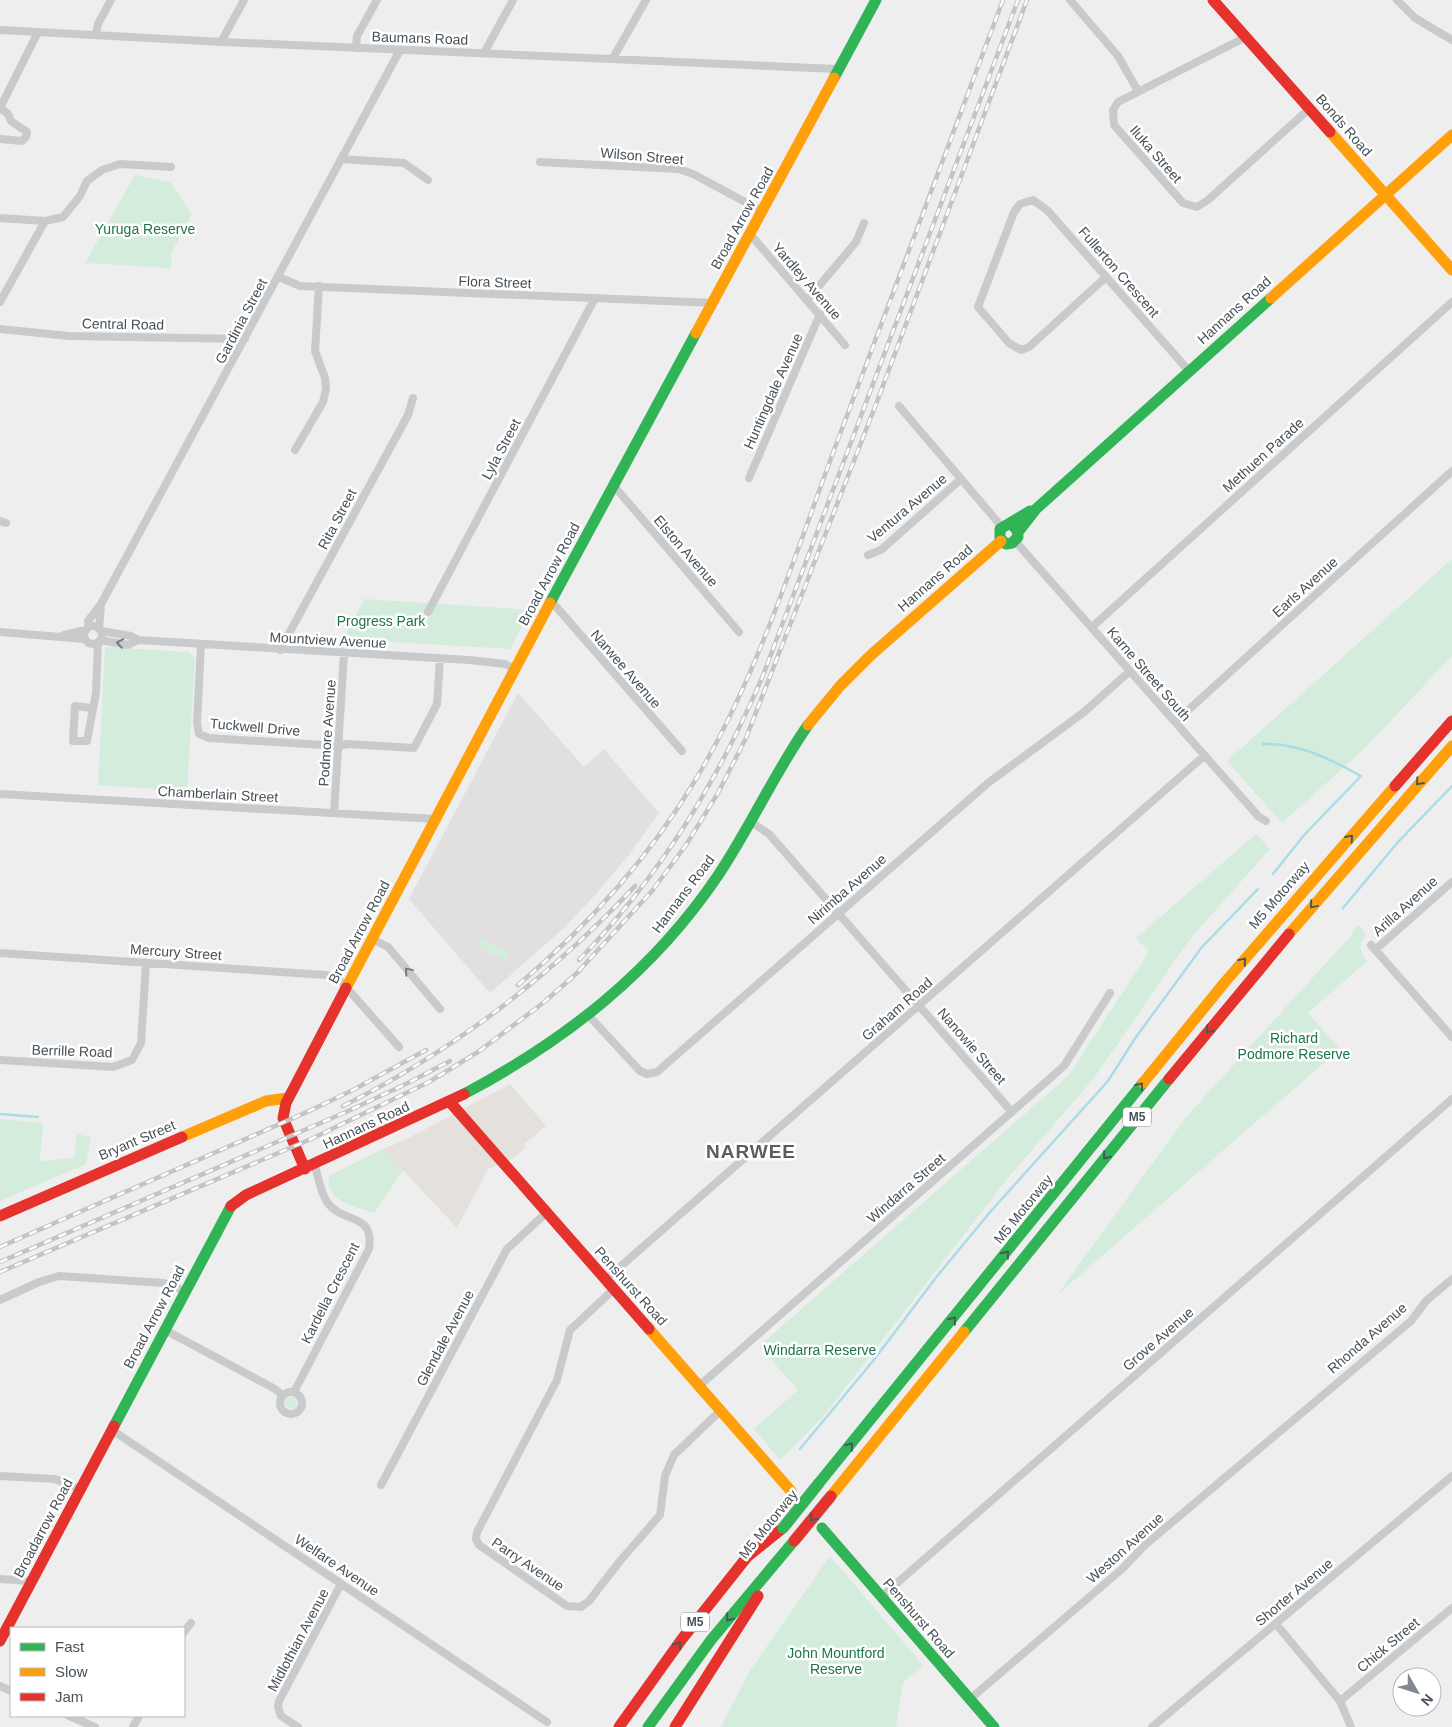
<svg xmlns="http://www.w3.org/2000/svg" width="1452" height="1727" font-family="Helvetica,sans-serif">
	<rect width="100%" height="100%" fill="#efeeee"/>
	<path fill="#e4e1dc" d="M510,1084L546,1126L524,1144L526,1147L514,1158L488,1169L457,1228L383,1149L403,1141Z"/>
	<path fill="#e1dfdf" d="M518,693L584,767L604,749L659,813L629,855L596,894L563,929L490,993L409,899Z"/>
	<path fill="#d4ecdc" d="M135,175L170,182L192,214L172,252L171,268L85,263Z
		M1452,559V656L1363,750L1282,823L1227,761Z
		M364,599L531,610L510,649L343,639Z
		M105,647L189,652L195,659L187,791L98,785Z
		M1256,834L1270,849L1190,939L1094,1078L1007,1179L822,1418L780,1460L754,1429L798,1390L759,1346L1068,1076L1149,952L1136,938Z
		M1358,925L1366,935C1358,944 1359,952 1367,961L1308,1013L1340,1049L1057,1295L1186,1117L1348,939Z
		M480,938L510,951L506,960L476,947Z
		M0,1119L43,1123L40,1161L74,1158L77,1134L91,1137L86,1164L0,1201Z
		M383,1149L403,1170L374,1213C358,1207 324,1202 329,1176Z
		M285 1403a6 6 0 1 1 12 0a6 6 0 1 1-12 0Z
		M830,1556L923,1665L903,1683L896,1727H721L749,1672Z"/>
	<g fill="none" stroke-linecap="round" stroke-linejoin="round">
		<path stroke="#aadce8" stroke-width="2.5" d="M1263,744C1299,743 1330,759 1361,776L1305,834L1273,874
			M1343,908L1398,842L1452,786
			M0,1114L38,1117
			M800,1449L873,1361L938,1275L991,1211L1108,1081L1136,1037L1202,947L1258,889"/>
		<path stroke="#c8cacc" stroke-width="8" d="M1070,0L1118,56L1138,91
			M1397,0L1415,18L1452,40
			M0,30L223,42L838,69
			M96,34L98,24L111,0
			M1246,37L1118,102L1113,110L1114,125L1183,203L1197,207L1208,200L1309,109
			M221,42L244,0
			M356,48L357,36L377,0
			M484,53L513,0
			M613,58L646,0
			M0,139L22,141L26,137L27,132L11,121L8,114L0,108L38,32
			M341,159L404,163L428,180
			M540,162L679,169L693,174L762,211
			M0,218L45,221
			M750,234L845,345
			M279,277L300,286L713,303
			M1106,277L1029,347L1021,350L1009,343L978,307L1014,212L1020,204L1033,200L1047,210L1189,371
			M808,299L856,242L864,223
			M0,302L45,221L63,217L80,196L87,181L102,170L120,164L171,167
			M0,329L69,336L245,339
			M899,406L1002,527
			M295,450L323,402L326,389L325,378L315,351L319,286
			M749,478L820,314
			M614,486L739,632
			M0,521L6,523
			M1015,541L1259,817L1266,821
			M868,555L881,550L961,479
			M552,602L682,751
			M428,612L595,298
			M84 635a9 9 0 1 1 18 0a9 9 0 1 1-18 0Z
			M89,627L88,621L101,604L400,50
			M1092,627L1452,302
			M99,629L101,604
			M101,631L131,636L138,640L469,660L505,664L515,669
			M0,632L85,639
			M64,635L86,630
			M100,640L128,645L138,640
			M201,644L197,723L199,734L209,738L339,746L347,744L414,748L437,704L440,659
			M280,650L408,415L413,398
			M92,708L75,706L73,741H87L96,693L98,642
			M1175,722L1452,471
			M0,794L435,819
			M334,813L344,654
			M751,822L769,834L1012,1112
			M372,939L388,947L440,1009
			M1371,945L1452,1037
			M1375,950L1452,882
			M0,953L326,975L338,978L399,1047
			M589,1016L640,1071L647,1074L657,1072L988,783L1084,712L1130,671
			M0,1060L113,1067L132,1060L141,1043L146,963
			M605,1280L1204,756
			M614,1289L570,1330L557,1380L477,1532L476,1539L479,1545L567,1606L581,1607L589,1601L620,1561L660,1515L665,1476L674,1455L720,1411
			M0,1300L39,1282L59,1276L164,1283L185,1291
			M165,1330L275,1389L282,1395
			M699,1386L1064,1066L1110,993
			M280 1403a11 11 0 1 1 22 0a11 11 0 1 1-22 0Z
			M294,1392L369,1249C375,1212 342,1224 327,1202C320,1191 318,1177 315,1165
			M112,1430L547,1722
			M0,1476L55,1479L80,1489
			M381,1485L507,1249L546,1213
			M0,1579L31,1581
			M881,1597L1452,1099
			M1276,1624L1340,1701L1351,1727
			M184,1632L191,1623
			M0,1686L11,1691
			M970,1699L1122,1569L1145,1545L1411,1321L1426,1301L1452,1279
			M1340,1701L1452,1608
			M69,1716L95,1727
			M133,1727L139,1716
			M298,1727L281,1716L278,1707L279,1701L341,1584
			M1152,1727L1452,1476"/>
		<path stroke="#30b455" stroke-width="11" d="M834,78L876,0
			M1011,524L1017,530L1018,537L1012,543L1006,544L1000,538V529L1030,511
			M1018,532L1036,509L1271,298
			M550,603L696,333
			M464,1094C566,1040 654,971 719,874C751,826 775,772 808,725
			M964,1332L1169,1079
			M114,1426L231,1206
			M819,1483L1143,1083
			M822,1528L994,1727
			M648,1727L711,1640L794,1541"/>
		<path stroke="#ff9f0a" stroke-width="11" d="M1330,132L1452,270
			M1271,298L1452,135
			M696,333L834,78
			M808,725L840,686L871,655L1001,541
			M1289,934L1452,746
			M346,988L550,603
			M1143,1083L1225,982L1395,786
			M182,1137L266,1101L288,1098
			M649,1329L791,1491
			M831,1496L964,1332"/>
		<path stroke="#e5322d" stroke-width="11" d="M1213,0L1330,132
			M1395,786L1452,721
			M1169,1079L1289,934
			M449,1101L649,1329
			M305,1169L283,1118L286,1103L346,988
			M231,1206L246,1195L464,1094
			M0,1216L182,1137
			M0,1641L114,1426
			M619,1727L682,1639L747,1557L783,1528
			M675,1727L758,1596"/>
		<g stroke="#c3c4c6" stroke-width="4.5">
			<path id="rail" d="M579,960C660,876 716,784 762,678L1018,0
				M518,985C588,926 649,858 696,779C759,674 797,548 840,434C895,290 949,145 1003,0
				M343,1106C453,1051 552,975 635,886
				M0,1247L307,1112L353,1090L426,1050
				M0,1262L346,1112L406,1084L450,1061
				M0,1272L311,1139L429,1082L478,1052L543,1003L576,974L652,891L686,845L718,793L746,738L878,399L1027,0"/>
		</g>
		<use href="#rail" stroke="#fff" stroke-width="2.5" stroke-dasharray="8" stroke-linecap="butt"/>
		<g stroke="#b4b8bd" stroke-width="12" stroke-linecap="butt">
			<path id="fast-bridge" d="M783,1528L819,1483"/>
		</g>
		<g stroke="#b4b8bd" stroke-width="12" stroke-linecap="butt">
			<path id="jam-bridge" d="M794,1541L831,1496"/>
		</g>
		<use href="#fast-bridge" stroke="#30b455" stroke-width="11"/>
		<use href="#jam-bridge" stroke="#e5322d" stroke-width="11"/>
	</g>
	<defs><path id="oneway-chevron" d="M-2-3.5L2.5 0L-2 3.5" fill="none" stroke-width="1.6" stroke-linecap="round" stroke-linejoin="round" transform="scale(1.25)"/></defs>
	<g stroke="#747b81">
		<use href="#oneway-chevron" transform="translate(120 643) rotate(-171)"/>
		<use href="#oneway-chevron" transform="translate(408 971) rotate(-130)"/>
	</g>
	<g stroke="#455b59">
		<use href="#oneway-chevron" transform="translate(1419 782) rotate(132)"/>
		<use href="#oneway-chevron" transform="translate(1350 838) rotate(-49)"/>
		<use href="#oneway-chevron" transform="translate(1313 905) rotate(130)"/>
		<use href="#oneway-chevron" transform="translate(1243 961) rotate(-50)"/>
		<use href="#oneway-chevron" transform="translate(1209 1030) rotate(129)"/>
		<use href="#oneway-chevron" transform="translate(1140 1086) rotate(-52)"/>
		<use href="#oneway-chevron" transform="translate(1106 1156) rotate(129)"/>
		<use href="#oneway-chevron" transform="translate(1006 1254) rotate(-51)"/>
		<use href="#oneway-chevron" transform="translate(953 1320) rotate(-51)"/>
		<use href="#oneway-chevron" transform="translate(850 1446) rotate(-51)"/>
		<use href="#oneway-chevron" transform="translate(813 1518) rotate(129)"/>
		<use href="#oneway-chevron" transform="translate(729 1618) rotate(129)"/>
		<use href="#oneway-chevron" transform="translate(678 1645) rotate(-54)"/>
	</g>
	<g text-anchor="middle" stroke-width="5" stroke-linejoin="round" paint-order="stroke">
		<g fill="#fff" stroke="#7e858b" stroke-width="1">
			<rect x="1123" y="1107.5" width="28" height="19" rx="4"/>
			<rect x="681" y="1612.5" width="28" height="19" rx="4"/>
		</g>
		<g font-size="12" font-weight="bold" fill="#475159">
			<text x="1137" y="1121">M5</text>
			<text x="695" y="1626">M5</text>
		</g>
		<g font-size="14" fill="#475159" stroke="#fff">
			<text transform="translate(420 38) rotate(2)" y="5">Baumans Road</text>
			<text transform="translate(1344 125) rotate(49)" y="5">Bonds Road</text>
			<text transform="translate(1156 154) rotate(49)" y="5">Iluka Street</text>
			<text transform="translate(642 156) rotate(5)" y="5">Wilson Street</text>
			<text transform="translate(742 218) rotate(-61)" y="5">Broad Arrow Road</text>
			<text transform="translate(1119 272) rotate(49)" y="5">Fullerton Crescent</text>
			<text transform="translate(807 281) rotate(49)" y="5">Yardley Avenue</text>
			<text transform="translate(495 282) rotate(2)" y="5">Flora Street</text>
			<text transform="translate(1234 310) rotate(-42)" y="5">Hannans Road</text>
			<text transform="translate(241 321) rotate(-62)" y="5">Gardinia Street</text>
			<text transform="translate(123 324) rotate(1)" y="5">Central Road</text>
			<text transform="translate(773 391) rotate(-66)" y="5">Huntingdale Avenue</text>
			<text transform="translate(501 449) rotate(-62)" y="5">Lyla Street</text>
			<text transform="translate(1263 455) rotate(-42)" y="5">Methuen Parade</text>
			<text transform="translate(907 508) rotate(-40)" y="5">Ventura Avenue</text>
			<text transform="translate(337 519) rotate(-62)" y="5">Rita Street</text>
			<text transform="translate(686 551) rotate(49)" y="5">Elston Avenue</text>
			<text transform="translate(549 574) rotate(-62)" y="5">Broad Arrow Road</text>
			<text transform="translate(935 578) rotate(-41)" y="5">Hannans Road</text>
			<text transform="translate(1305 587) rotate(-42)" y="5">Earls Avenue</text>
			<text transform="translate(328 640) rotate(3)" y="5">Mountview Avenue</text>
			<text transform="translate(626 669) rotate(49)" y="5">Narwee Avenue</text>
			<text transform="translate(1149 674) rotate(49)" y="5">Karne Street South</text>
			<text transform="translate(255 727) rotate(5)" y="5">Tuckwell Drive</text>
			<text transform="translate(327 733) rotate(-86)" y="5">Podmore Avenue</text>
			<text transform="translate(218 794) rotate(3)" y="5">Chamberlain Street</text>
			<text transform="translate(847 889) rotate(-41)" y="5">Nirimba Avenue</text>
			<text transform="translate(683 894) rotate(-53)" y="5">Hannans Road</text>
			<text transform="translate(1279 895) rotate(-49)" y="5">M5 Motorway</text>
			<text transform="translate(1405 906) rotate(-42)" y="5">Arilla Avenue</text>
			<text transform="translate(359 932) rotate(-62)" y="5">Broad Arrow Road</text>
			<text transform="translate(176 952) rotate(4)" y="5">Mercury Street</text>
			<text transform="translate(897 1009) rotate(-41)" y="5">Graham Road</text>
			<text transform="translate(972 1046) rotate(49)" y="5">Nanowie Street</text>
			<text transform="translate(72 1051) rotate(2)" y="5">Berrille Road</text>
			<text transform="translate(366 1125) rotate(-25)" y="5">Hannans Road</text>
			<text transform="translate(137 1140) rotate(-23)" y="5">Bryant Street</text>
			<text transform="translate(906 1188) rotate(-41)" y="5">Windarra Street</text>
			<text transform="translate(1023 1209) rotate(-51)" y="5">M5 Motorway</text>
			<text transform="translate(631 1286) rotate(48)" y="5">Penshurst Road</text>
			<text transform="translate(330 1293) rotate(-63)" y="5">Kardella Crescent</text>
			<text transform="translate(154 1317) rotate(-62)" y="5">Broad Arrow Road</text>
			<text transform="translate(445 1338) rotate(-62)" y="5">Glendale Avenue</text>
			<text transform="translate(1367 1338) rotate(-41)" y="5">Rhonda Avenue</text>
			<text transform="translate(1158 1339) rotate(-41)" y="5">Grove Avenue</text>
			<text transform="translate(768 1524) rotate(-51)" y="5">M5 Motorway</text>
			<text transform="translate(43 1528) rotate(-62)" y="5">Broadarrow Road</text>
			<text transform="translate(1125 1548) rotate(-42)" y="5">Weston Avenue</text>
			<text transform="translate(528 1564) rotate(34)" y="5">Parry Avenue</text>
			<text transform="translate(337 1565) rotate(34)" y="5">Welfare Avenue</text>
			<text transform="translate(1294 1592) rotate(-40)" y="5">Shorter Avenue</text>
			<text transform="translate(919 1618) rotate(49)" y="5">Penshurst Road</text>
			<text transform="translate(298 1640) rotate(-62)" y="5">Midlothian Avenue</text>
			<text transform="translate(1388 1645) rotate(-40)" y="5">Chick Street</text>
		</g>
		<g font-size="14" fill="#1d7547" stroke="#fff">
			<text x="145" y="234">Yuruga Reserve</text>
			<text x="381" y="626">Progress Park</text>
			<text x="1294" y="1043">Richard<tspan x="1294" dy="16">Podmore Reserve</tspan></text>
			<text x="820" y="1355">Windarra Reserve</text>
			<text x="836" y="1658">John Mountford<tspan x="836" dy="16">Reserve</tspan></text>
		</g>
		<g font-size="19" font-weight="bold" letter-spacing="1" fill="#5a5e61" stroke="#fff">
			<text x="751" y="1158">NARWEE</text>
		</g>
	</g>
	<rect x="10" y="1627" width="175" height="90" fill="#ffffff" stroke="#b5b9bd"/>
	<rect x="20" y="1643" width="25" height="8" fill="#30b455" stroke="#b5b9bd"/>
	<text x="55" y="1652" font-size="15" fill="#475159">Fast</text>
	<rect x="20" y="1668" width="25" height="8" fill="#ff9f0a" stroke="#b5b9bd"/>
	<text x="55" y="1677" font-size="15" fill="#475159">Slow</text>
	<rect x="20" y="1693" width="25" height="8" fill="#e5322d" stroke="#b5b9bd"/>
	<text x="55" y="1702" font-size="15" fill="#475159">Jam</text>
	<g transform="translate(1417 1692) rotate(129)"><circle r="24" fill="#ffffff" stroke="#b5b9bd"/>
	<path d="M0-4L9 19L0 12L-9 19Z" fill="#82888d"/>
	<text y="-8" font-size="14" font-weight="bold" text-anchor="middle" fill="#475159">N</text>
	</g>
</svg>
